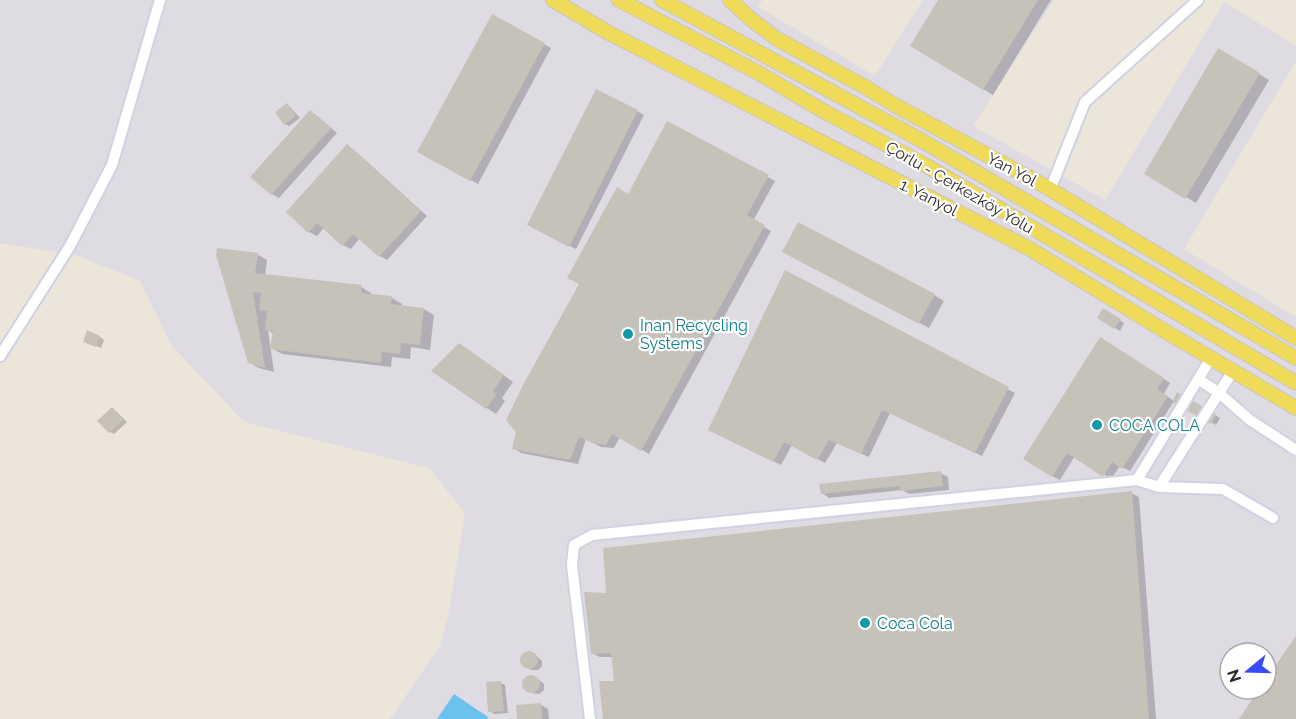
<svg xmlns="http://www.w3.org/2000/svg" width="1296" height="719" font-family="Raleway,sans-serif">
	<rect width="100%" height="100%" fill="#ebe5da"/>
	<path fill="#dedbe3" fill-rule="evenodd" d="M0,0H762L758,7L875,76L923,0H1054L973,126L1105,200L1224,2L1296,46V61L1184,249L1296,317V719H390L440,646L449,611L465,513L429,468L244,422L172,346L140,281L76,255L0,243ZM1230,653H1266V689H1230Z"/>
	<path fill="#6cc1ee" d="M454,694L488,717L487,719H437Z"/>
	<path fill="#0003" d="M940,0H1051L993,95L912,45Z
		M492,16L551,48L478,184L419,152Z
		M1219,50L1269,80L1196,203L1146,173Z
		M287,105L291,108L300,118L289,126L285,124Z
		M637,111L644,115L576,249L536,229Z
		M310,112L317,116L337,133L279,198L272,194Z
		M668,123L775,181L753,221L771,231L649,454L620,437L614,448L601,447L586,439L578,464L521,453L514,448L629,195Z
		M347,146L354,150L427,216L387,260L380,256L360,238L351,249L343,245L324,228L317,236L309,232L288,212Z
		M257,254L267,260L265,275L361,287L371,293V295L392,298L402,304L401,306L424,309L434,315L430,350L411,347L410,359L392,357L391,367L282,354L272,348L274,334L268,330L274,372L259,368L249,362L217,255Z
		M794,257L934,295L944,301L929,328Z
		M786,272L1015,393L982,456L890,413L869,457L837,443L825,463L792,445L781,465L717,434Z
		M1104,310L1124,323L1120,331L1099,318Z
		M100,337L104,340L101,348L89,343Z
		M1108,343L1170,383L1164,394L1174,401L1178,394L1220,418L1216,425L1174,401L1130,471L1120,466L1111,479L1075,456L1060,480L1052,476Z
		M469,350L513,382L502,398L505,401L496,414L487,408Z
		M112,409L116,411L127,422L114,434L110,432Z
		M940,473L948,477L949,490L909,494L902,490L829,498L822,493Z
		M1131,493L1139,497L1156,719H604L616,682L613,657H600L592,653L608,594Z
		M527,653H533L542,661V666L538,670H531L522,663V656Z
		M530,676L535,677L544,684V690L539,694L533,693L528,690L524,685L525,680Z
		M501,683L505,685L508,713L494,714L490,711Z
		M540,704L548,709L549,719H519Z"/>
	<path fill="#c6c2ba" d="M938,0H1038L983,90L910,46Z
		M492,14L545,43L470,181L417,152Z
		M1218,48L1260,73L1185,199L1144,174Z
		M596,89L638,110L569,247L527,225Z
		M287,103L296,116L284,125L275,112Z
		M310,110L331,128L271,195L250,177Z
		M667,121L769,175L747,215L765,225L641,451L612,434L606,445L592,443L579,437L570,460L512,449L516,432L506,420L524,383L579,284L567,278L617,187L628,194Z
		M347,144L421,211L379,257L353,234L342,246L317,223L308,233L286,212Z
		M798,222L935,294L919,324L782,252Z
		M217,248L258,253L255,273L362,285L361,293L392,296L391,304L424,308L420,345L401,343L400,354L382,352L381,363L270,349L273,331L265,330L267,311L259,310L261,293L253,292L265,368L248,363L216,255Z
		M785,270L1009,387L975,453L882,410L861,454L829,440L817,460L784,442L773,462L708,430Z
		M1103,308L1121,319L1114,329L1097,318Z
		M87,330L100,336L96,347L83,342Z
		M1100,337L1164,378L1157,389L1168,396L1122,469L1112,462L1103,477L1067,453L1052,477L1023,459Z
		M459,343L504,375L493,391L496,394L486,409L431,371Z
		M1177,392L1216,414L1211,424L1172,402Z
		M112,407L123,419L109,433L97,421Z
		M941,471L943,486L900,491V486L821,494L819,484Z
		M1132,491L1149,719H603L599,681H614L611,653L591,654L584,592L606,593L603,548Z
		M1296,636V719H1239L1259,689H1266V679Z
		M520 660a9 9 0 1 1 18 0a9 9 0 1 1-18 0Z
		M522 684a9 9 0 1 1 18 0a9 9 0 1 1-18 0Z
		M501,681L504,711L488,712L486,682Z
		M541,703L542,719H517L516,705Z"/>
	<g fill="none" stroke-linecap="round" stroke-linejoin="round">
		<g stroke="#d0d2e2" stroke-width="14">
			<path id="minor" d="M1050,190L1085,102L1198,0
				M0,356L70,246L112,165L160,0
				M1198,379L1219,393L1250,420L1296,450
				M1137,480L1211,358
				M1159,487L1233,371
				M590,719L572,565L574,545L592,535L1137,480L1159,487L1223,489L1273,518"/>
		</g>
		<g stroke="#c7c7c7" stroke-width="16">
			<path id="major" d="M553,0L609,33L1030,249L1168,333L1296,408
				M619,0L757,72L825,112L927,166L1296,383
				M662,0L919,139L1296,358
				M730,0L752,20L777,39L865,87L898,107L1043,185L1296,338"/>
		</g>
		<use href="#minor" stroke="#fff" stroke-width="10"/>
		<use href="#major" stroke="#f0da5a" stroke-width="14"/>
	</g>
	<g fill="#0f9aa8" stroke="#fff" stroke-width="2">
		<circle cx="628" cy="334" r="6"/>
		<circle cx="1097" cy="425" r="6"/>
		<circle cx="865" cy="623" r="6"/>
	</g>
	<g text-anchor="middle" stroke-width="4.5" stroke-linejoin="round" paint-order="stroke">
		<g font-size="16" fill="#292929" stroke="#fff">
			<text transform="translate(1012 169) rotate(28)" y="6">Yan Yol</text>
			<text transform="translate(960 187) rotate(30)" y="6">Çorlu - Çerkezköy Yolu</text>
			<text transform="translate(929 197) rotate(27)" y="6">1. Yanyol</text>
		</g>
		<g font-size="16" fill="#0d838f" stroke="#fff" text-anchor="start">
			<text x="640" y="331">Inan Recycling<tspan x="640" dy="18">Systems</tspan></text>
			<text x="1109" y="431">COCA COLA</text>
			<text x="877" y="629">Coca Cola</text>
		</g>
	</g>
	<g transform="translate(1248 671) rotate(251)"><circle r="28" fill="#ffffff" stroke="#a9a9a9" stroke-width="1.5"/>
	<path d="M0-4.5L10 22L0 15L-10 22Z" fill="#394cf9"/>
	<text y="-9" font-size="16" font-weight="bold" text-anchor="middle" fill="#292929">N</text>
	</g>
</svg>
